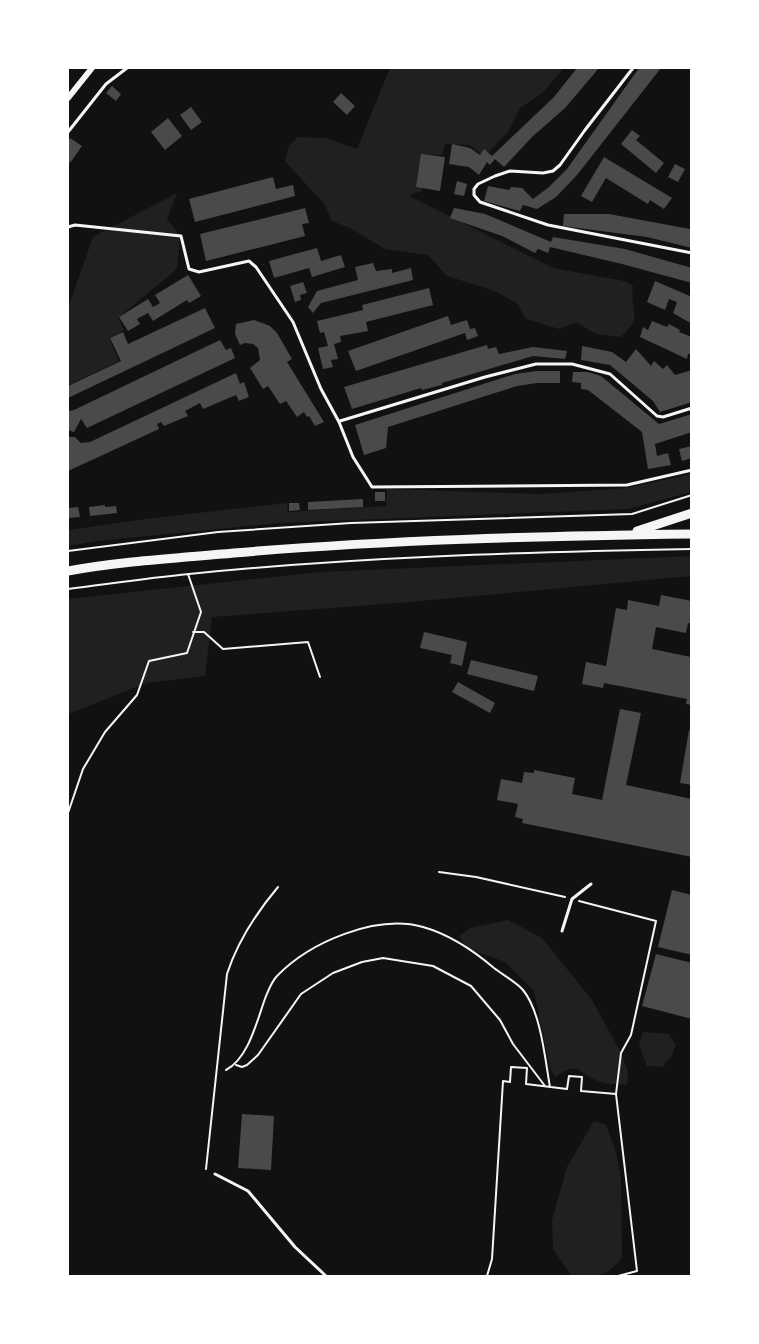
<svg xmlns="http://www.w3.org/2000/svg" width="759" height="1344" font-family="Ubuntu,sans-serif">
	<rect width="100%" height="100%" fill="#111"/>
	<path fill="#202020" d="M390,68H564L542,93L520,108L509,131L484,157L470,145L445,144L442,155H428L422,191L409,196L553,268L624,281L633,286C629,311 645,318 620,337L596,334L576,322L559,329L526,319L517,303L492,290L447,276L428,255L385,249L350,228L332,221L325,205L285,161L289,146L298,137L326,138L357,149Z
		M177,193L167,219L180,236L177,269L118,318L124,330L109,338L119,361L68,385V308L93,237Z
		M691,474V492L628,509L280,523L98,541L68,546V530L153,518L287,503L288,512L386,506L387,489L542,494L627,488Z
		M691,556V576L410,602L212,617L205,676L147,683L68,714V599L320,572Z
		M508,920L542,938L592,1000L621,1053L628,1072L627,1085C619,1084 606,1085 598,1081C577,1072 580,1060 555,1077L550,1068L534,991L505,962L466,948L459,936L470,928Z
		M643,1032L669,1034L676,1045L671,1057L662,1067L647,1066L639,1045Z
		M594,1121L606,1125L616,1152L621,1178L622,1257C608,1278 595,1277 572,1276L553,1249L552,1220L567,1167Z"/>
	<path fill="#4a4a4a" d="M577,68H599L565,108L532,137L504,167L495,159L490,165L487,162L479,175L469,167L449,164L452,144L470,148L480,155L484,149L492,156L554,97Z
		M639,68H661L577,175L556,197L537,209L523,205L520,211L484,201L488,186L509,190L511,187L522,188L533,199L549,187L567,169Z
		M112,86L121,94L116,101L106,93Z
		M341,93L355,106L347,115L333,102Z
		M191,107L202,122L191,130L180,115Z
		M168,118L182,136L165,150L151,132Z
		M632,130L640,136L636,140L664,163L656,173L621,144Z
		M70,138L82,146L70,163L68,162V142Z
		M421,154L445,157L440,191L416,187Z
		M604,157L672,198L664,209L650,200L648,204L606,178L592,202L581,196Z
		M675,164L685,169L678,182L668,177Z
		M273,177L276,189L293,185L295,196L195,222L189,199Z
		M457,181L467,184L464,196L454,194Z
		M305,208L309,223L302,224L305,236L206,261L200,234Z
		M454,208L485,214L551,242L553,237L625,249L692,268V283L622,264L550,247L548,253L538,249L535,253L502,236L450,218Z
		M564,214H609L690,229L692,248L647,237L563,226Z
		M317,248L321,261L341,255L345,267L312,277L309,268L274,278L269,261Z
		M373,263L376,271L392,269V273L411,268L413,280L321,303L313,313L308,307L317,291L358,280L355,267Z
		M188,275L201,296L189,303L187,300L153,321L148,313L137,319L140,324L128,331L119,317L148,299L153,307L160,303L155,295Z
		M655,281L692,297V324L673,313L677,302L669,299L665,310L647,302Z
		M303,282L307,293L300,295L301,300L295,302L290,286Z
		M429,288L433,305L366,322L368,331L340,336L341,342L334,344L338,359L331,360L333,367L323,369L318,348L328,346L324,332L320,333L317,321L363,310L362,305Z
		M205,308L215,328L68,398V386L121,361L110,338L123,332L128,344Z
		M448,316L451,325L467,320L470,329L475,328L478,336L467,340L465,333L356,371L348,351Z
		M254,320L270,326L277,333L292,359L287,362L324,422L315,426L309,416L307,417L304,412L297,417L286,401L280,404L268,386L263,389L250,368L260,360L258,348L253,344L245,343L240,345L235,334L236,324Z
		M652,321L667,327L669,324L680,330L679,332L692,337V354H688L687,359L640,337L643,327L648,330Z
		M220,340L226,350L231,348L235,358L87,428L81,419L74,432L68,430V411L74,410Z
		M487,345L488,349L496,347L499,354L533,347L567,351L565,359L533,356L442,383V385L422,390L421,388L352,409L344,387Z
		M582,346L612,352L626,362L636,349L651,366L654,361L663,369L667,365L675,375L692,370V402L660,412L653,401L610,365L581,360Z
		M537,371H560V383H537L517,386L388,427L386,448L364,455L355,425L515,374Z
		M573,372H588L601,376L659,424L692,414V432L655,444L657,456L668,453L671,465L648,469L642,432L588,390L581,389V383L572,382Z
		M236,373L240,384L244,382L249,397L239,401L236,395L203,409L200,403L185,411L188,416L164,426L161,422L157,424L159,429L68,471V437H75L81,443L90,442Z
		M692,446V458L682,461L679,449Z
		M375,492H385V501H375Z
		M363,499V507L308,510V502Z
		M289,503H299L300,510L289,511Z
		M105,505V507L116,506L117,513L90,516L89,507Z
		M78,507L80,517L68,518V508Z
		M661,595L692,601V624L688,623L686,633L656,627L652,649L691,657L692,705L686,704L687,699L604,683L603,688L582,684L586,662L606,666L616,608L627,610L628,600L659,606Z
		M424,632L467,642L462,666L450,663L452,655L420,648Z
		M471,660L538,676L534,691L467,674Z
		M458,682L495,703L490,713L452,692Z
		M620,709L641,713L626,785L692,799V857L522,823L523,819L515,817L518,804L497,800L501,779L522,783L524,772L534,773V770L575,778L572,794L602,800Z
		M689,730H692V785L680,783Z
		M672,890L692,895V955L658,947Z
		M656,954L692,963V1019L642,1006Z
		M242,1114L274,1116L271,1170L238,1168Z"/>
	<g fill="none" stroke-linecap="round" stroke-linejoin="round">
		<path stroke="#f5f5f5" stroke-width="2" d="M68,551L218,532L351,523L632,514L692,495
			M68,589C108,584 148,578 189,574C356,557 524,552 692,549
			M193,632H204L223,649L308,642L320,677
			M68,813L83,769L105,732L137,695L149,661L187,653L201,612L188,574
			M439,872L476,877L565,897
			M579,901L656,921L631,1035L621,1053L616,1094
			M236,1065L242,1067L247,1065L258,1055L301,994L333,973L362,962L383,958L433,966L471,986L500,1020L513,1044L545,1086
			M226,1070C249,1058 257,1020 266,996C269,989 272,981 277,976C310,942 376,914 423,927C448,934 474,951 494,968C503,975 516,982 523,990C541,1012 545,1059 550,1087
			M206,1169L227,974C237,943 257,912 278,887
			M487,1276L492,1259L503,1081L510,1082L511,1067L527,1068L526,1084L567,1089L569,1076L582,1077L581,1091L616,1094L637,1271L618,1276"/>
		<path stroke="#f5f5f5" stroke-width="3" d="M633,68L585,130L560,165L553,171L543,173L510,171L495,176L478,184L474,189V195L480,202L548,225L692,253
			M68,132L106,84L127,68
			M68,227L75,225L181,236L189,269L199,272L249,261L256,267L293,322L321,389L339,422L353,457L372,487L627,485L692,470
			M340,421L485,377L536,364H572L610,374L657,416L663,417L692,408
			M562,931L572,899L591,884
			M215,1174L248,1191L295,1247L326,1276"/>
		<path stroke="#f5f5f5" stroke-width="6" d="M68,98L92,68"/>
		<path stroke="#f5f5f5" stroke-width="9" d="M637,531L692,513
			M68,571C123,561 179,558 234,553C386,540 539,536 692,534"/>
	</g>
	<rect width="759" height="1344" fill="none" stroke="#ffffff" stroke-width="138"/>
</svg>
